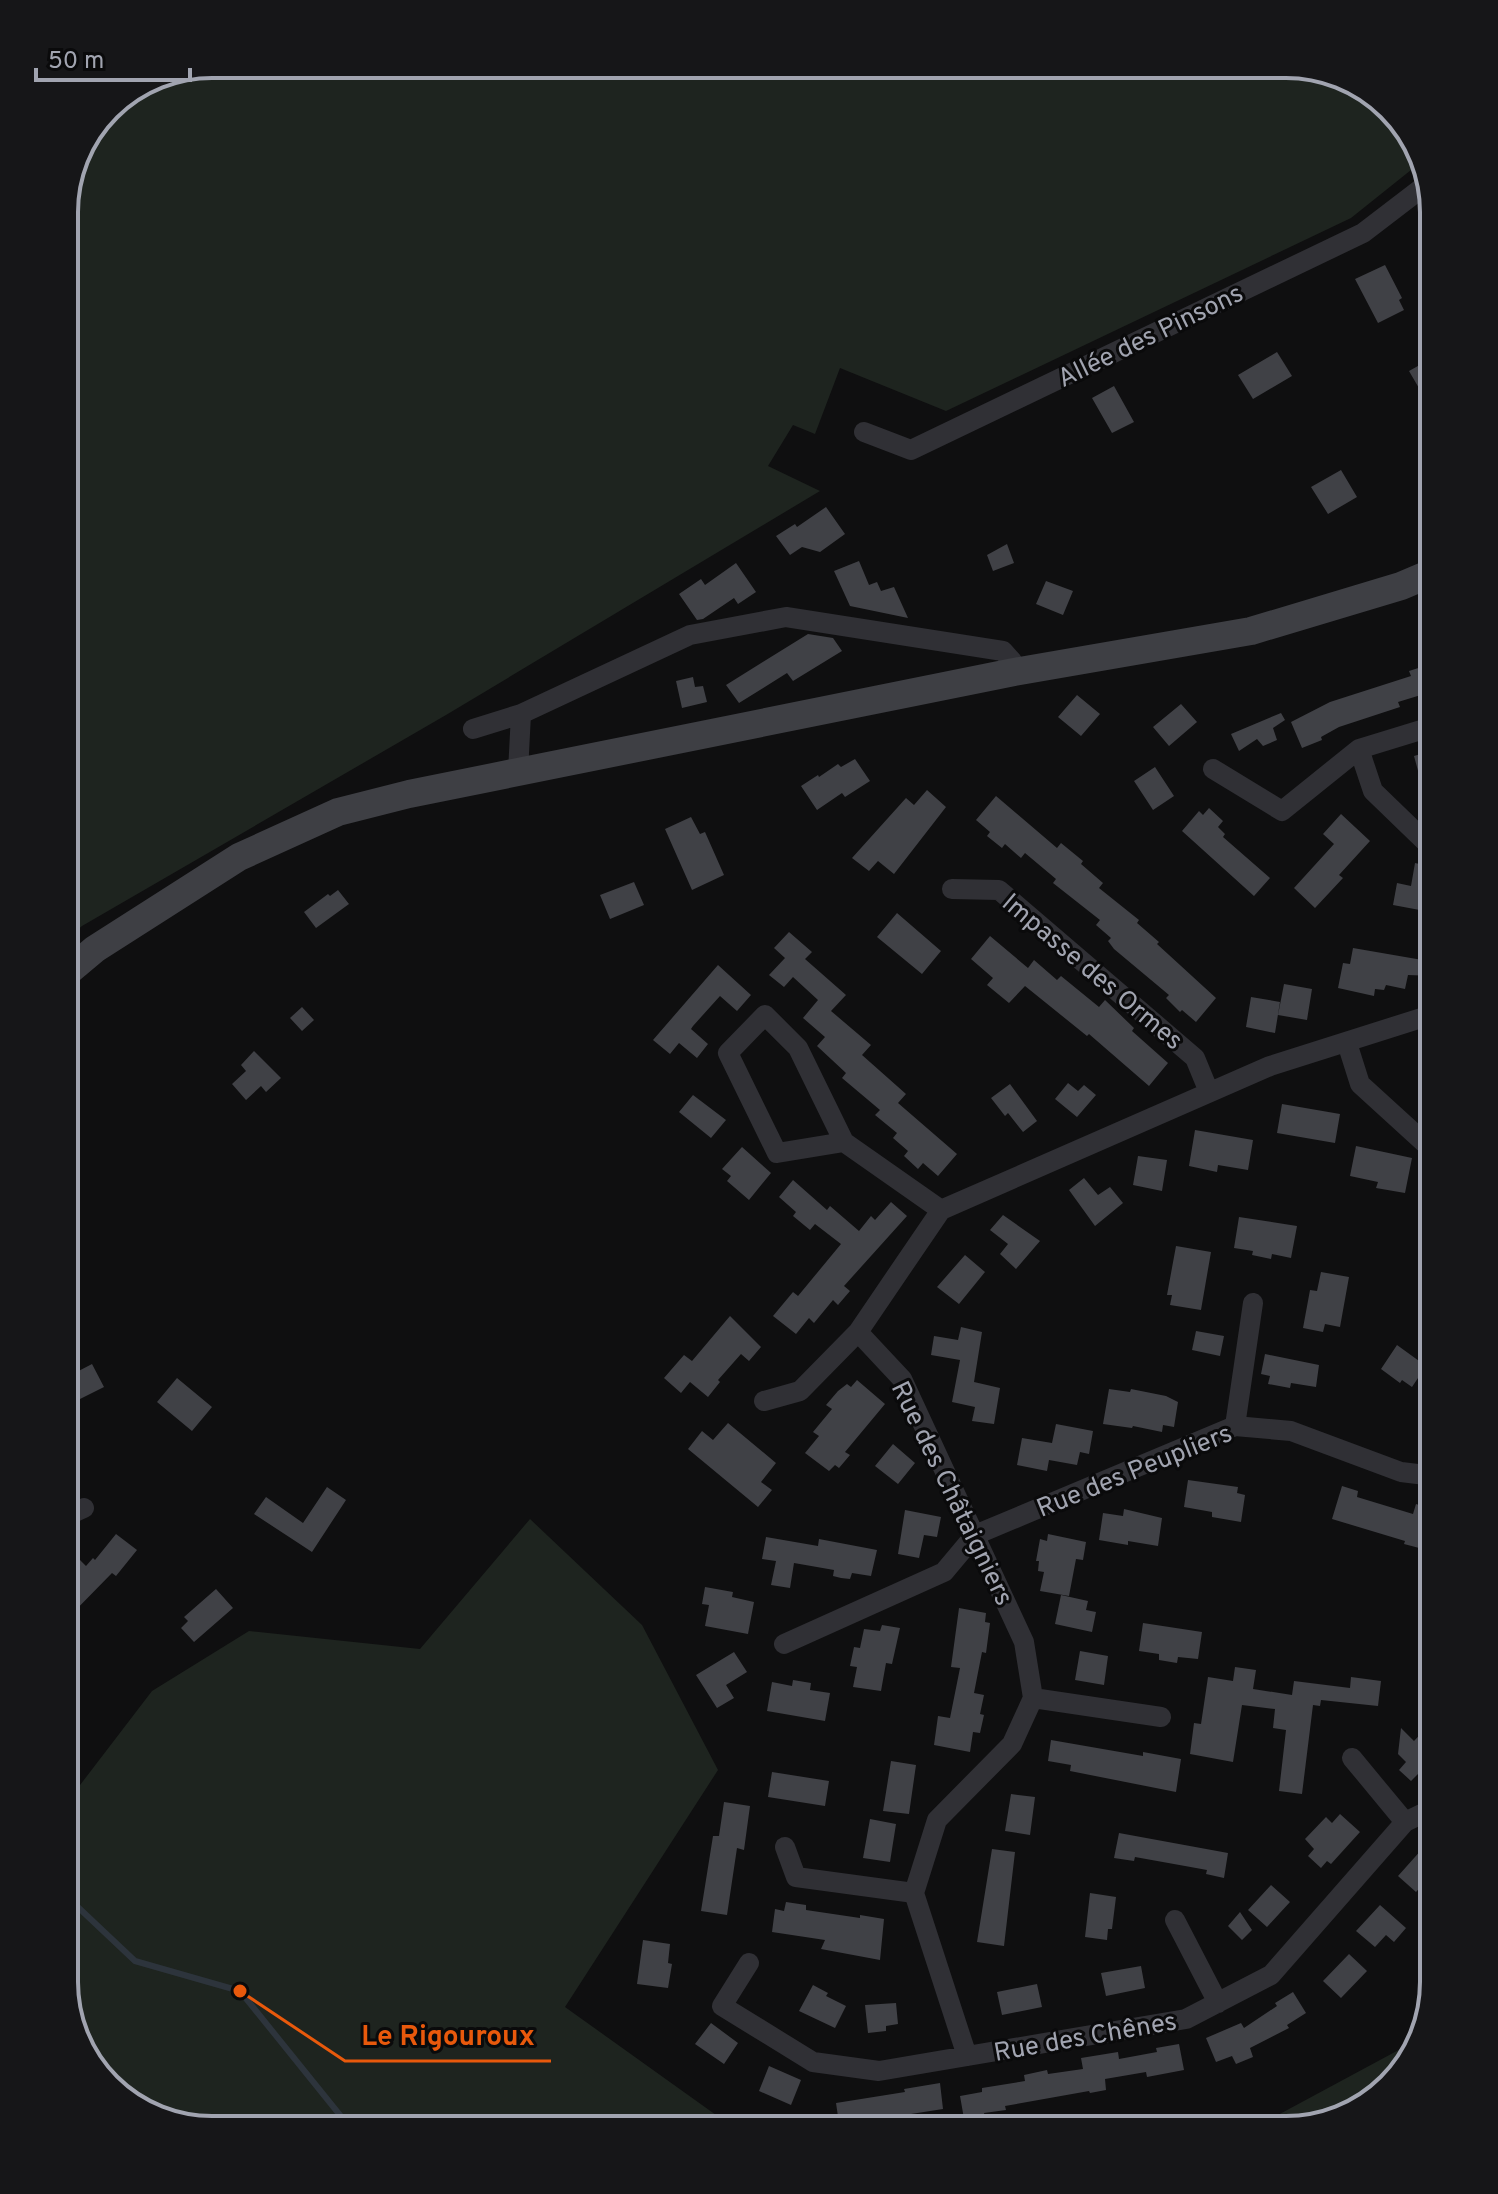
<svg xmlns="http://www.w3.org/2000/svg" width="1498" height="2194" font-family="Overpass,sans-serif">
	<rect width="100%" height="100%" fill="#0f0f10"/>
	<path fill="#1e241f" d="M212,64H1295L1360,84L1414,139L1421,162L1351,218L946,411L840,368L815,434L793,425L768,466L820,491L446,715L82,926L64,941V203L108,107L156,75Z
		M530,1519L642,1625L718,1770L565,2007L737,2130H203L138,2110L84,2055L64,1982V1806L152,1691L249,1631L420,1649Z
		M1419,2039L1414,2056L1359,2110L1286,2130H1250Z"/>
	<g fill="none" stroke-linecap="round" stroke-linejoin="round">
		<path stroke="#2d343c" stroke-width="6" d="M64,1894L135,1961L240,1991L352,2130"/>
	</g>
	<path fill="#404146" d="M1385,265L1402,298L1399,300L1404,310L1378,323L1355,279Z
		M1277,352L1292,376L1253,399L1238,375Z
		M1434,357V414L1409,371Z
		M1114,386L1134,422L1112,433L1092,398Z
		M1341,470L1357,497L1328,514L1311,487Z
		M826,507L845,534L820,552L802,547L790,555L776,536L795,524L797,527Z
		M1007,544L1014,563L993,571L987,555Z
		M859,561L869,585L877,582L881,591L894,587L908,618L850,606L834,571Z
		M736,563L756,592L738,604L734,598L703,619L697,620L679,594L701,579L705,585Z
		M1046,581L1073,591L1063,615L1036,604Z
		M808,634L833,638L842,651L793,681L787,673L739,703L726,685Z
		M1434,663V691L1398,702L1400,707L1339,727L1321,737L1322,740L1302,748L1291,722L1330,702L1411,676L1409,671Z
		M693,677L695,687L703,686L707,702L682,708L676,681Z
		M1077,695L1100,714L1081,736L1058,717Z
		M1181,704L1197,722L1169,746L1153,727Z
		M1281,713L1285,720L1273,728L1277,740L1263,746L1257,739L1239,751L1231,734Z
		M1434,750V815H1430L1414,756Z
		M855,759L870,781L845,797L842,793L817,810L801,786L818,775L819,777L838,764L841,767Z
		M1155,767L1174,796L1153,810L1134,781Z
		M927,790L946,807L894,874L878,861L869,871L852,858L906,798L914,805Z
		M996,796L1057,848L1061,843L1083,861L1081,864L1103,883L1099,888L1139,920L1137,923L1159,942L1157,944L1216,998L1196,1022L1182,1010L1180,1012L1166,998L1169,995L1114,949L1108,941L1111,938L1096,925L1100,920L1053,883L1056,879L1025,853L1021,858L1005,844L1002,848L987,836L990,832L976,820Z
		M1209,808L1223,821L1218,827L1225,834L1223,837L1270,878L1254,896L1182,831L1199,811L1203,815Z
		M1341,814L1370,841L1339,875L1343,878L1315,908L1294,888L1334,844L1323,834Z
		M691,817L700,834L705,832L724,875L692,890L665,829Z
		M1415,863L1434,867L1425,911L1393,905L1397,883L1411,886Z
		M634,882L644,905L610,919L600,895Z
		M338,890L349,904L316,928L304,912L328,894L330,896Z
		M897,913L941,951L922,974L877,937Z
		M789,932L812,952L805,959L846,995L831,1011L871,1045L862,1055L906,1094L898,1103L957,1154L938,1176L923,1163L918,1169L904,1156L908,1151L893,1138L897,1133L875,1115L880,1110L842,1078L846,1073L817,1046L825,1037L803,1018L818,1000L793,977L784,987L769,975L785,958L774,948Z
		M990,936L1028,968L1034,960L1057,980L1061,976L1099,1007L1105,1000L1134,1028L1132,1031L1168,1063L1149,1086L1089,1034L1087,1036L1025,986L1009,1003L987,985L993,978L971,959Z
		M1353,948L1434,962V976L1408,975L1405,989L1386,985L1384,990L1375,989L1374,996L1338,988L1343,963L1350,964Z
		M718,965L751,995L737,1011L720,996L693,1026L691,1029L708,1044L697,1058L679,1043L670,1054L653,1040Z
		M1284,984L1312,989L1307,1020L1278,1015Z
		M1251,997L1280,1002L1275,1033L1246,1027Z
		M302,1007L314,1020L302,1031L290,1018Z
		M254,1051L281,1078L266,1092L261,1086L246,1100L232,1084L246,1071L241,1065Z
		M1068,1083L1078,1091L1084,1085L1096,1095L1077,1117L1055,1099Z
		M1010,1084L1037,1121L1023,1132L1008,1113L1005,1116L991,1098Z
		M693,1095L726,1120L711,1138L679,1112Z
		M1282,1104L1340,1114L1335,1143L1277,1133Z
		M1195,1130L1253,1140L1248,1170L1218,1165L1217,1172L1189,1166Z
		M1356,1146L1412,1158L1405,1193L1376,1188L1378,1182L1350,1176Z
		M742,1147L771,1173L749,1200L727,1181L731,1176L722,1169Z
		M1138,1156L1167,1160L1162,1191L1133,1185Z
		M1084,1178L1098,1195L1110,1187L1123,1203L1095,1226L1069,1190Z
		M793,1180L827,1210L830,1206L859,1231L871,1216L875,1220L891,1202L907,1216L844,1286L850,1291L838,1305L833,1300L814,1323L809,1318L796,1334L773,1316L793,1292L798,1296L841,1244L815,1224L810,1230L793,1216L796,1212L779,1197Z
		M1003,1215L1040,1241L1016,1269L1000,1254L1008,1244L990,1230Z
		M1239,1217L1297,1226L1291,1258L1272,1254L1271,1259L1252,1255L1253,1251L1234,1248Z
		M1176,1246L1211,1252L1201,1310L1170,1305L1172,1295H1167Z
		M965,1255L985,1272L959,1304L937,1287Z
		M1321,1272L1349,1277L1340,1327L1325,1324L1323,1332L1303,1328L1310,1290L1317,1291Z
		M730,1316L761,1347L749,1361L741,1354L718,1380L720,1382L708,1397L690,1382L681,1393L664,1378L684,1355L692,1361Z
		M961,1327L982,1332L974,1382L1000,1388L994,1424L972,1421L975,1407L952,1402L960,1360L931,1355L934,1336L958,1340Z
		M1196,1331L1224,1336L1220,1356L1192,1350Z
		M1397,1345L1426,1366L1412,1387L1402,1380L1400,1383L1381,1369Z
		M1265,1354L1319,1365L1316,1387L1291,1383L1290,1388L1268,1384L1270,1376L1261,1374Z
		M92,1364L104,1387L80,1399L69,1376Z
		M177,1378L212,1407L192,1431L157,1402Z
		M857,1380L885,1404L845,1452L850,1455L839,1468L835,1465L829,1471L805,1453L819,1436L813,1432L832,1409L826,1405L838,1391L847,1384L851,1387Z
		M1109,1389L1130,1392L1131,1389L1166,1396L1178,1402L1174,1427L1163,1425L1162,1432L1133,1426L1132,1428L1103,1424Z
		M728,1423L776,1463L761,1482L772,1490L758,1507L688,1449L702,1431L713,1440Z
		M1056,1424L1093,1431L1089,1454L1080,1452L1077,1465L1049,1460L1047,1471L1017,1465L1022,1438L1052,1443Z
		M893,1444L915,1463L898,1484L875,1466Z
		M1188,1480L1238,1487L1237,1493L1245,1495L1241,1522L1212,1517V1512L1184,1507Z
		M1342,1486L1358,1491L1357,1497L1413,1514L1416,1504L1434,1510V1549L1424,1546L1423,1549L1404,1544L1405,1541L1332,1519Z
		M327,1487L346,1500L312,1552L254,1514L266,1497L303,1523Z
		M1124,1509L1162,1518L1158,1546L1128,1541V1545L1099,1540L1103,1513L1123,1516Z
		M905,1510L941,1517L937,1537L924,1535L919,1558L898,1554Z
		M116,1534L137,1550L116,1576L112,1573L64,1622V1575L80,1560L86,1566L93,1558L95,1560Z
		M1048,1534L1086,1542L1083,1560L1076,1559L1069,1596L1040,1591L1044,1572L1038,1571L1039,1561H1036L1040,1539L1047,1541Z
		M766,1537L818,1546L819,1539L877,1550L871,1576L852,1573L850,1579L841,1578L833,1576L834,1570L794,1563L790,1588L771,1585L776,1561L762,1559Z
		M705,1587L733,1592L732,1597L754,1602L748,1634L705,1626L709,1605L702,1604Z
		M216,1589L233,1608L194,1642L181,1628L188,1621L184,1617Z
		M1061,1595L1088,1601L1086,1610L1096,1612L1092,1632L1055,1624Z
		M959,1608L986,1613L985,1622L990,1623L986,1653L982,1652L974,1693L984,1695L980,1714L984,1715L980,1733L973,1732L970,1752L934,1745L938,1716L950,1718L960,1668L951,1667Z
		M1143,1623L1202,1632L1198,1659L1178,1657L1177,1663L1159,1660V1654L1139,1651Z
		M882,1625L900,1628L892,1664L886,1663L881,1691L853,1687L857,1667L850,1666L854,1647L860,1648L864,1629L880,1631Z
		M1080,1651L1108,1656L1104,1685L1075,1680Z
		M734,1652L747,1672L726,1685L734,1698L717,1708L696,1675Z
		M1235,1667L1256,1670L1253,1689L1292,1695L1294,1681L1350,1688L1351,1677L1381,1681L1378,1706L1321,1700L1320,1706L1313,1705L1302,1794L1279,1791L1286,1730L1273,1728L1275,1709L1242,1705L1233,1762L1190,1754L1194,1723L1201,1724L1208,1677L1233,1681Z
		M793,1680L811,1683L810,1690L830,1693L825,1721L767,1711L772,1682L792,1686Z
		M1434,1720V1758L1411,1781L1399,1770L1406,1762L1398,1754L1401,1728L1414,1741Z
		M1051,1740L1143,1756V1752L1181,1759L1176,1792L1070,1771L1071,1765L1048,1761Z
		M891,1761L916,1765L909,1814L883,1811Z
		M772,1772L829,1781L825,1806L768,1797Z
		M1011,1794L1035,1797L1030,1835L1005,1831Z
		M724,1802L750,1806L744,1850L737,1848L727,1915L701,1911L713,1836H719Z
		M1340,1814L1360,1832L1331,1864L1327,1861L1321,1868L1308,1856L1314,1849L1305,1839L1326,1817L1332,1823Z
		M870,1819L896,1824L890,1862L863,1858Z
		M1119,1833L1228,1853L1224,1878L1206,1874L1207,1870L1185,1866L1135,1857L1134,1861L1114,1858Z
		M1423,1848L1434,1858V1872L1416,1892L1398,1876Z
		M992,1849L1015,1852L1004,1946L977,1942Z
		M1271,1885L1290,1902L1267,1927L1248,1910Z
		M1090,1893L1116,1897L1112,1929H1108L1107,1940L1085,1937Z
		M786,1902L806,1905V1910L860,1918V1915L884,1919L880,1960L821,1949L825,1940L772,1932L775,1909L784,1911Z
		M1380,1905L1406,1928L1394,1942L1386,1935L1375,1947L1356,1931Z
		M1240,1912L1252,1930L1242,1940L1228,1926Z
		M643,1940L670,1944L668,1963L672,1964L668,1988L637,1984Z
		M1349,1954L1367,1971L1341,1998L1323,1981Z
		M1141,1966L1145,1988L1106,1996L1101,1973Z
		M1037,1984L1042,2007L1002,2015L997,1992Z
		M813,1985L828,1993L826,1996L846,2006L835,2028L799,2011Z
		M1293,1992L1306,2013L1287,2025L1289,2028L1250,2048L1253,2057L1236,2064L1232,2056L1216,2062L1206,2038L1241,2023L1244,2028L1277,2006L1275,2003Z
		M896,2003L898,2024L886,2026V2031L868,2033L865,2005Z
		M711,2023L738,2043L724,2064L695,2044Z
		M1179,2044L1184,2070L1147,2077L1146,2072L1105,2079L1106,2090L1090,2093L1089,2091L1005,2106L1006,2110L984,2113L988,2130H966L960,2096L982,2092V2088L1025,2081L1024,2075L1047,2070L1048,2074L1083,2069L1081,2058L1118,2052L1119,2059L1157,2052L1156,2048Z
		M769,2066L801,2080L791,2105L759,2091Z
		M940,2083L943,2109L879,2119L880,2123L840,2130L836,2103L905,2092L904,2089Z"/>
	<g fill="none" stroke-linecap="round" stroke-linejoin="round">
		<path stroke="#303035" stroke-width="20" d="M864,432L911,450L1363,233L1427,184
			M473,729L521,714L690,635L786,617L1003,651L1012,661L1014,672
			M1359,749L1373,791L1434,850
			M1213,769L1282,811L1359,749L1434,726
			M518,772L521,714
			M952,889L999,890L1195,1058L1209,1092
			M1347,1043L1360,1084L1428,1146
			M844,1142L777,1153L728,1053L765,1015L798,1048L844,1142L941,1210
			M764,1401L800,1391L858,1332
			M1235,1426L1253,1303
			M64,1517L84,1508
			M784,1644L944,1572L975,1535L1235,1426L1291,1431L1401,1472L1434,1476
			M1033,1698L1161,1717
			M1352,1758L1405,1822
			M785,1847L796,1877L914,1893
			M1175,1920L1218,2003
			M749,1963L722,2006L813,2062L879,2071L1186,2019L1271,1975L1405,1822L1434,1808
			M967,2056L914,1893L937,1820L1012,1744L1033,1698L1024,1642L902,1379L858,1332L941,1210L1270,1066L1434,1014"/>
		<path stroke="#3e3f44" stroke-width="28" d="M64,975L95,949L239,857L338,812L409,794L1014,672L1251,631L1401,586L1434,572"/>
	</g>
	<g text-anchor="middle" stroke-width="6" stroke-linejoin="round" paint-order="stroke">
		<g font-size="26" fill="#a1a4b0" stroke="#0a0a0b">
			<text transform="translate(1150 335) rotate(-26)" y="9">Allée des Pinsons</text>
			<text transform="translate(1093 971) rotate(40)" y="9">Impasse des Ormes</text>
			<text transform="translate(1134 1470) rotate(-22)" y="9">Rue des Peupliers</text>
			<text transform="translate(953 1493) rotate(64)" y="9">Rue des Châtaigniers</text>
			<text transform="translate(1085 2036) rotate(-10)" y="9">Rue des Chênes</text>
		</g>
	</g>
	<path d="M0 0H1498V2194H0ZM212 78H1286A134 134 0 0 1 1420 212V1982A134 134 0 0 1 1286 2116H212A134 134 0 0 1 78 1982V212A134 134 0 0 1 212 78Z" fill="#161618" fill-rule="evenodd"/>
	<path fill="none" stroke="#a1a4b0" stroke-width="4" d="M212 78H1286A134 134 0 0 1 1420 212V1982A134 134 0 0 1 1286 2116H212A134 134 0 0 1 78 1982V212A134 134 0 0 1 212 78Z"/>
	<path fill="none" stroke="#e8590c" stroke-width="3" d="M240 1991L345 2061H551"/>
	<circle fill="#e8590c" stroke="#0a0a0b" stroke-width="3" cx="240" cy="1991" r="8"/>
	<g font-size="28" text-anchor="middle" font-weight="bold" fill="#e8590c" stroke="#0a0a0b" stroke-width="6" stroke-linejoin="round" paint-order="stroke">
		<text x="448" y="2045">Le Rigouroux</text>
	</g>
	<path d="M36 68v12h154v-12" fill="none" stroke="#a1a4b0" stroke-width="4"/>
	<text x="48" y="68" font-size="24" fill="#a1a4b0" stroke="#0a0a0b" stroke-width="6" paint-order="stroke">50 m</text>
</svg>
